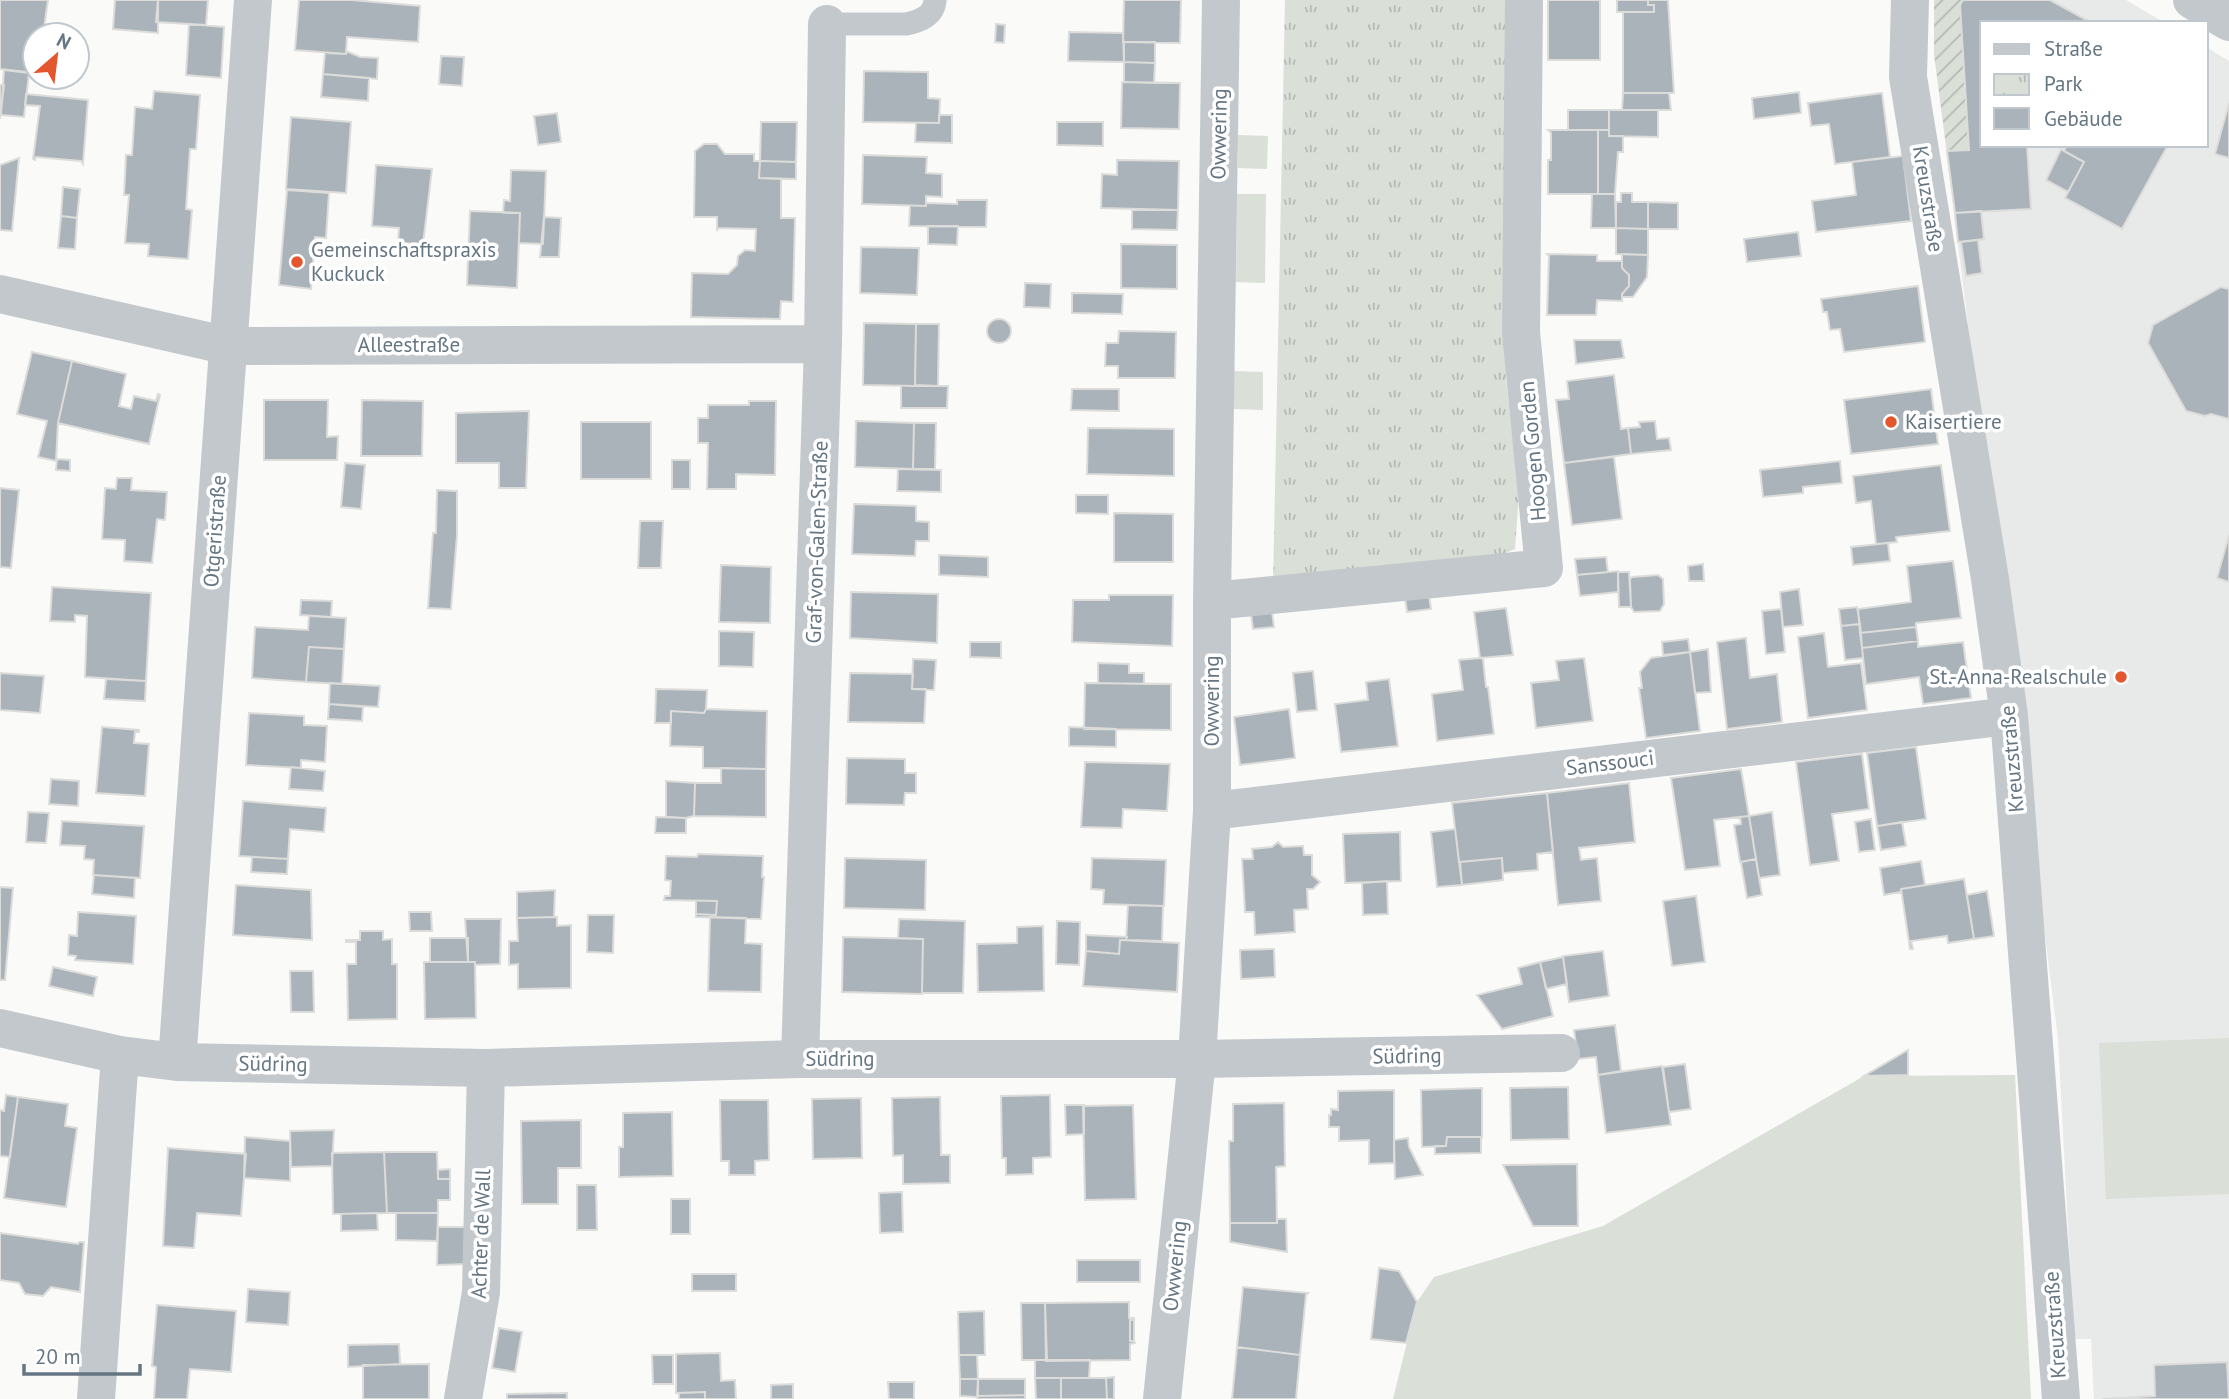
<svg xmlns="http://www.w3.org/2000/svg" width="2229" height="1399" font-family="'PT Sans',sans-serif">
	<defs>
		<pattern id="park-tufts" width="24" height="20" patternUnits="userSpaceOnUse" patternTransform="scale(1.75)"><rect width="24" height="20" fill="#dadfd7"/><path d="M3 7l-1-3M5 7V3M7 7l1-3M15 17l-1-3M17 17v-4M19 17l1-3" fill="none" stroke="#b4b9b4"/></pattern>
		<pattern id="garden-furrows" width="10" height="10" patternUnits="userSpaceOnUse" patternTransform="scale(1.75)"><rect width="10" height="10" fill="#dadfd7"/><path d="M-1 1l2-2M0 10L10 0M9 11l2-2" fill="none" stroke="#b4b9b4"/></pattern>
	</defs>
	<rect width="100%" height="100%" fill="#fafaf8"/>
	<path fill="#e8e9e9" d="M1934,0H2126L2165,23H1982V145H2206V47L2229,61V1399H2094L2091,1339H2074L2058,1039L1934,54Z"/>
	<path fill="#dadfd7" d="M1238,135L1268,136L1267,169L1238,168Z
		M1237,194H1266L1265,283L1236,282Z
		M1234,371L1263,372V410L1234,409Z
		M2229,1038V1194L2106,1199L2099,1043Z
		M2015,1075L2031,1399H1393L1417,1302L1434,1277L1603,1226L1864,1076Z"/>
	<path fill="url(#park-tufts)" d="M1285,0H1508L1506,379L1519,493L1515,549L1474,567L1273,587Z"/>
	<path fill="url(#garden-furrows)" d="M1934,0H1963L1960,5L1968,151H1947L1934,54Z"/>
	<path fill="#aab3b9" stroke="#dcdcda" stroke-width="2" d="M0,0H48L43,35H35V73L0,69Z
		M115,0H158V33L113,29Z
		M158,0H208L206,25L156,22Z
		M299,0H352L420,6L418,42L347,37L346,54L295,50Z
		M1124,0H1181L1180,43L1123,42Z
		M1548,0H1600V60H1548Z
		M1617,0H1648V5H1654V12H1617Z
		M1648,0H1668L1674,93H1623V12H1654V5H1648Z
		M1963,0H2050L2092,23H1982V145H2027L2031,209L1955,213L1947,151L1969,150L1960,5Z
		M189,24L224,27L221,78L186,75Z
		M996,24L1005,25L1004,43L995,42Z
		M1069,32L1123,33L1124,62L1068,61Z
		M1124,42H1155V63L1124,62Z
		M346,51L360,57L378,58L377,79L323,74L325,53L346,54Z
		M441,56L464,57L462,86L439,84Z
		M1124,62L1155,63L1154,83L1124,82Z
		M4,70L29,73L24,117L1,115Z
		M864,71L928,72V98L940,99L939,123L863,122Z
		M323,74L369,78L368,101L321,97Z
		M1122,82L1180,83L1179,129L1121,128Z
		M0,85H4L0,119Z
		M154,91L200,95L196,149H190L186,209L192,210L188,259L148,256L149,244L125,243L129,195H124L126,155H132L135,107L152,109Z
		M1799,92L1801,113L1754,119L1752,98Z
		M1623,93H1669L1671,110H1622Z
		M1882,93L1890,157L1835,164L1829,124L1811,126L1808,103Z
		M26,94L88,100L83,164L81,161L36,157L35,160L33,159L40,106L25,105Z
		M2229,103V158L2215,154Z
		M1568,110H1609V130H1568Z
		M1609,110H1658V137L1609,136Z
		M557,113L561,142L538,145L534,116Z
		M939,115H952V143L915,142L916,123H939Z
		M291,117L351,122L346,193L286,189Z
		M761,122H797L796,162L760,161Z
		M1057,122H1103V146L1057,145Z
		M1548,130H1598V194H1548V160H1551V133Z
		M1598,130H1609V136H1623V152H1618L1615,194H1598Z
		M704,144H717L725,154H754V161H760L759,178L781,179V218H795L793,302L781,301L780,319L691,317L692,273L728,274L737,265L738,256L745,250L755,251L756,229L718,228L717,231V217H694L695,151Z
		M2067,145H2168L2122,229L2065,198L2084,162L2064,151Z
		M2061,149L2084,162L2068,192L2046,180Z
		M863,155L927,157L926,173L942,174V197L926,196V206L862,204Z
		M1903,156L1911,221L1816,232L1812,201L1856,195L1852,162Z
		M19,158L12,231L0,230V165Z
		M1117,160L1179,161L1178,210L1101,208L1102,174L1117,175Z
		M760,161L796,162V179L759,178Z
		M376,165L432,169L423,244L398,243L399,228L372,226Z
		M511,170L546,171L543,244L519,243L520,213H503L504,200L510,201Z
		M63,187L80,189L77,218L61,216Z
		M287,190L329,193L326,238L315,237L311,289L279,285Z
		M1621,193H1632V202H1648V229L1616,228V202H1621Z
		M1592,194H1615L1616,228H1591Z
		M957,200H987L986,227L909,226L910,206H926V203L957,204Z
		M1648,202L1678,203V229H1648Z
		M1132,210H1178L1177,230L1132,229Z
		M470,211L520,213L517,288L467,285Z
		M1981,211L1984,239L1958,242L1955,213Z
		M61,216L77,218L75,249L58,248Z
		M544,217L561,218L559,257H540Z
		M928,226H958L957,245L928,244Z
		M1616,228L1648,229V255L1616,254Z
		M1798,232L1801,256L1747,262L1744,239Z
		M1978,240L1982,273L1966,276L1961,242Z
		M1121,244L1177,245V289L1121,288Z
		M861,247L919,248L917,295L860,293Z
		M1547,254L1597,255V261H1622V268L1629,275V286L1622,294V301L1597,300L1596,315H1547L1549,256Z
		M1622,254L1648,255L1647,277L1633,297H1622V294L1629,286V275L1622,268Z
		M1025,283L1051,284L1050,308L1024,307Z
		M1918,286L1925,342L1844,352L1840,329L1830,330L1827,312H1823L1821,299Z
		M2221,287L2229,289V419L2211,414L2205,416L2186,411L2148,343L2153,325Z
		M1072,293L1123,294L1122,314L1072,313Z
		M987 331a12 12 0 1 1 24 0a12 12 0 1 1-24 0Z
		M864,323L916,324L915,386L863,385Z
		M916,324H939L938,386L915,385Z
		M1119,331L1176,332L1175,378H1118V366H1105L1106,343H1118Z
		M1574,340H1621L1624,358L1576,364Z
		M32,352L72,361L58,423L56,461L38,457L47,421L17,414Z
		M72,361L126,374L119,406L131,409L134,396L156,401L158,394L160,395L149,444L58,423Z
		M1614,375L1621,429L1628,428L1631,454L1564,463L1556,400L1569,399L1567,381Z
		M901,386H948L947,408H901Z
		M1072,389H1119V411L1071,410Z
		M1931,389L1938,444L1851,454L1844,400Z
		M264,400H328L327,437L338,436L337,460H264Z
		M362,400L423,401L422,456H361Z
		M749,401H776L775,475L736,474V489H707L708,443H698V418H708V405H749Z
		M529,411L526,488H499V463H456V413Z
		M856,421L914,423L913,469L855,467Z
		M1655,421L1657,439L1669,438L1671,450L1631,454L1628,428L1640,427L1639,422Z
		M581,422H651V479H581Z
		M914,423H936L935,469H913Z
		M1088,428L1174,429V476L1087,474Z
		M1614,457L1622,519L1572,525L1564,463Z
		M57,459L70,460V471L56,470Z
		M672,460H690V489H672Z
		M1840,461L1842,483L1803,487V493L1763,497L1760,470Z
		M345,463L365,465L361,509L341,507Z
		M1941,465L1950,531L1896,537L1897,542L1876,544L1871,501L1856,503L1853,476Z
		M898,469L941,470V492L897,491Z
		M117,478H132L131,490L167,492L165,520L157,519L152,563L124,561L125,540L102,539L105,488L116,489Z
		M0,488L19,490L11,568L0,567Z
		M437,490L457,491V535L451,609L428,608L433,533H436Z
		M1076,495H1108V514L1076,513Z
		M854,504L916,506V521L929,522V541H916L915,556L852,554Z
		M1114,513L1173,514V562H1114Z
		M640,521H663L661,568H638Z
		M2229,535V582L2217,578Z
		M1888,543L1890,561L1853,565L1851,547Z
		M939,555L988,557V577L939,575Z
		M1606,557L1608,572L1577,575L1575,559Z
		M1953,561L1961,618L1916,623V627L1860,633L1858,609L1911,602L1907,566Z
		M1703,564L1704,581H1689L1688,566Z
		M721,565L771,567L770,623L719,622Z
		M1618,571V592L1580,596L1577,575Z
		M1618,572H1629L1631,607H1619Z
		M1658,575L1663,579L1664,604L1660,611L1634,612L1631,607L1630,579L1632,577Z
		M52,587L151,593L146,681L85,677L87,616L75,615V622L50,621Z
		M1428,589L1431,609L1407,612L1404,591Z
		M1799,589L1803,625L1783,627L1780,592Z
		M851,592L938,594L937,643L850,638Z
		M1109,595H1173L1172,646L1072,642L1073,600H1109Z
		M301,600L332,601L331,617L300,615Z
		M1271,603L1274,627L1253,629L1250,606Z
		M1857,607L1860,624L1841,626L1839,609Z
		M1506,608L1513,655L1480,658L1474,612Z
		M1781,609L1785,652L1766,654L1762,611Z
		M309,616L346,618L344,649L309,647L306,682L252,678L255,627L308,630Z
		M1860,624L1863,658L1845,660L1841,626Z
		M1916,627L1918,641L1862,648L1860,633Z
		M719,631L754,632L753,667L719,666Z
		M1824,633L1828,667L1861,663L1867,710L1808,718L1798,637Z
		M1746,638L1750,678L1777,674L1782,722L1727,729L1717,642Z
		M1688,639L1690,652L1663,655L1662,642Z
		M1918,641V647L1963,642L1971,698L1923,704L1919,677L1866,684L1862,648Z
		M970,642H1001V658L970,657Z
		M309,647L344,649L342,684L306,682Z
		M1708,649L1711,692L1695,693L1690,652Z
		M1690,652L1700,731L1646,738L1639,688H1642L1640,672L1651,658Z
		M1480,658L1483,659L1486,687H1488L1494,734L1437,741L1432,694L1463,690L1459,660Z
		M1584,658L1593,721L1536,728L1531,683L1559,680L1556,661Z
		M913,659L936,660L934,690L912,689Z
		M1098,663L1129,664V673H1144V684L1098,683Z
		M1313,671L1317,710L1297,712L1293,673Z
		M0,673L44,676L40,713L0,710Z
		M850,673L913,674L912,689H926L924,723L848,722Z
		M106,679L146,681L145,701L104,699Z
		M1389,679L1398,746L1341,752L1335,704L1368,700L1366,682Z
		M330,683L380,686L378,707L329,704Z
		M1085,683L1171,684V730L1084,729Z
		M656,689L707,690L706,709L704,713L671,711V723H655Z
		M329,704L363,707L362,721L328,719Z
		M706,709L767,711L766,769L703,768V747L670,746L671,711L704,713Z
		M1289,709L1295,758L1240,765L1234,717Z
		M249,713L304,716V725L327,726L325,762L301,760V768L246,765Z
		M102,727L139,730V732H135L134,743L149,744L145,796L96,793Z
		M1069,727L1116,729V747L1069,746Z
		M1916,747L1926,819L1877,826L1867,753Z
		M1862,754L1869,809L1832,814L1839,861L1810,865L1796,762Z
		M847,758L905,759V773H916V793H905L904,805L846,804Z
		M1085,762L1170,764L1167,811L1123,809L1122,828L1081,827Z
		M291,767L325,771L323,791L289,789Z
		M721,768L766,769V817L694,816L695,783H721Z
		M1741,769L1749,816L1714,820L1720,866L1685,870L1671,778Z
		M51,779L79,781L78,806L49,804Z
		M666,781L695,783L694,816L686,818L666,817Z
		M1629,783L1635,842L1579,848L1581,860L1597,858L1601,901L1558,905L1547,793Z
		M1547,793L1553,852L1537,854L1538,870L1503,873L1502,858L1459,862L1452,803Z
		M243,801L326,808L324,832L290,829L288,859L239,856Z
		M28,812L49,813L46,843L26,842Z
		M1772,812L1780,875L1759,878L1749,816Z
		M1749,816L1756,859L1740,862L1734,825L1741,824L1740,817Z
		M656,817L686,818V833H655Z
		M1871,819L1875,850L1859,852L1855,822Z
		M62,821L144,826L140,878L93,875L94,860L84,859L85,846L60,845Z
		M1902,822L1906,846L1881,850L1877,826Z
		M1455,829L1462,885L1437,887L1431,832Z
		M1400,832L1401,881L1345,883L1343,834Z
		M1278,842L1283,847L1303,846L1304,855H1312V875L1320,882L1313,889H1307L1308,909L1294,910L1295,932L1255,935L1254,912H1245L1242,859H1253L1252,849L1272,847Z
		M698,854L763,856L762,877H764L761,919L696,917V914L716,915L717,901L664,900L665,896H670L671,881L665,880L666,856L697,857Z
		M252,857L288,859L287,874L251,872Z
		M845,858L926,860L925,910L844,908Z
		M1092,858L1166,860L1164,906L1103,904L1104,890L1091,889Z
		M1502,858L1503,880L1462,885L1460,862Z
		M1756,859L1762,895L1747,898L1741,862Z
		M1921,861L1925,885L1901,889V892L1884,895L1880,868Z
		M94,875L135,878L134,898L92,894Z
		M1964,879L1974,939L1948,943L1947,936L1911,941L1913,949H1910L1901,889Z
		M1387,881L1388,914L1363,915L1362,883Z
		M236,885L311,890L312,940L233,935Z
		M0,887L13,888L5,980H0Z
		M555,890L554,917L517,918V892Z
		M1987,891L1994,936L1974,939L1967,895Z
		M1696,896L1705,962L1672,966L1663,901Z
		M696,901H717L716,915L696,914Z
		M1128,905L1163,906L1162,941L1126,940Z
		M78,912L136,916L133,964L75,960L76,956L68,955L69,935L77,936Z
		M409,912H431L432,931H410Z
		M588,915H614L613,953L587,952Z
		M557,917V926L571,925V988L518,989V964L509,965V941H518L517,918Z
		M710,917L746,918L745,943L762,944L761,992L708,991Z
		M465,919H501L500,964L475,965V962H468Z
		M899,919L965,921L963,993H922L923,939L898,938Z
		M1057,921L1080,922L1079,965L1056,964Z
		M1043,926L1044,991L978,992L977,944L1017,943V927Z
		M360,931H383V940L392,939V964H397V1019L348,1020L347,964H356V942H346V940H360Z
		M1086,935L1127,937L1126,940H1120L1119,954L1086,951Z
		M843,937L923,939L922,994L842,992Z
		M430,938H468V962H430Z
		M1120,940L1179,943L1177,992L1083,986L1086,951L1119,954Z
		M1274,949L1275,977L1241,979L1240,950Z
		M1603,951L1609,996L1569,1002L1563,956Z
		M1563,957L1567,984L1546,989L1540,962Z
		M424,962H475L476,1018L425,1019Z
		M1540,962L1553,1016L1502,1029L1477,995L1522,984L1518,968Z
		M53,967L97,977L93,996L49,986Z
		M290,971H313L314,1012H291Z
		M1615,1025L1621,1071L1598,1075L1596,1057L1578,1059L1574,1030Z
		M1908,1050V1075L1864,1076Z
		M1685,1064L1691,1109L1669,1112L1663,1067Z
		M1662,1066L1671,1125L1606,1133L1598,1075Z
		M1568,1087L1569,1139L1511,1140L1510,1088Z
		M1482,1088V1137H1447L1446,1146L1422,1147L1421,1090Z
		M1394,1090V1163L1369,1164V1140L1339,1141V1127H1329V1115H1331V1109L1338,1110V1091Z
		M6,1095L18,1097L10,1157L0,1156V1110L4,1111Z
		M1050,1095L1051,1157L1033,1158V1174L1006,1175V1158H1002L1001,1096Z
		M18,1097L68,1104L65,1126L77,1128L66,1207L4,1198Z
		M940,1097L941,1155H950V1183L903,1184V1155L893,1156L892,1098Z
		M861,1098L862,1158L813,1159L812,1099Z
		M720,1100H768L769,1160L755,1161V1175H729V1161H721Z
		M1284,1103L1285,1166L1276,1167L1277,1223H1230L1229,1141H1233V1104Z
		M1065,1105H1084V1134L1066,1135Z
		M1133,1105L1136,1199L1085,1200L1083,1106Z
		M672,1112L673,1176L619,1177V1147H623V1113Z
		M581,1120V1168H558V1204H522L521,1121Z
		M334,1130L332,1166L291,1167L290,1131Z
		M245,1137L290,1141V1181L244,1178Z
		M1447,1137H1481V1153L1435,1154V1146H1446Z
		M1408,1138L1409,1147L1423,1175L1395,1179L1394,1140Z
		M168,1148L246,1154L241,1216L197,1213L194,1248L163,1246Z
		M384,1152H437L438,1179H450V1200H438V1213H387Z
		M384,1152L387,1213L333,1214L332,1153Z
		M1577,1164L1578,1226H1533L1503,1165Z
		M450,1169V1179H438V1170Z
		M577,1185H596L597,1230H577Z
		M902,1192L903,1232L880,1233L879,1193Z
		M671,1199H690V1234H671Z
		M377,1213L378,1230L341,1231V1214Z
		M396,1213H438L437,1241L396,1240Z
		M1277,1219H1286L1287,1252L1230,1242V1223H1277Z
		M438,1227H468V1264L437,1265Z
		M0,1233L78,1244L79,1242H84L80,1292L51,1287L43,1296L25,1294L19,1283L0,1280Z
		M1077,1260H1140V1282H1077Z
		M1379,1268L1399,1271L1417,1302L1406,1343L1371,1339Z
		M692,1274H736V1291H692Z
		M1243,1287L1308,1293L1306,1295L1300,1355L1237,1347Z
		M248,1289L290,1292L288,1325L246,1322Z
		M1129,1302V1318H1134V1320H1130V1341H1134L1135,1343L1130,1344V1360L1046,1361L1045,1303Z
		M1021,1303H1045L1047,1360H1022Z
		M157,1305L236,1311L231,1372L190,1369L187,1399H154L156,1367L152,1366Z
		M984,1311L985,1355H959L958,1312Z
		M1130,1320H1134V1341H1130Z
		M499,1328L522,1332L515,1372L492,1368Z
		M399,1344L400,1364L348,1367V1345Z
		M1237,1347L1300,1355L1296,1399H1232Z
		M720,1353L721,1381L735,1380L736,1399H705V1392L676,1393V1354Z
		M652,1355H673V1384H653Z
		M959,1355H977L978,1379H960Z
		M1035,1360H1090L1089,1378H1035Z
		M2227,1362L2229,1399H2101L2155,1396L2154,1365Z
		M429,1364V1399H363V1365Z
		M1114,1377V1399H1107L1106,1378Z
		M1035,1378H1061V1399H1036Z
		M1061,1378H1106L1107,1399H1061Z
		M960,1379H978L977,1397L960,1396Z
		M978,1379H1025V1395L978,1396Z
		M888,1382H914V1399H889Z
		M793,1384V1399H771V1385Z
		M705,1392V1399H679V1393Z
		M567,1393V1399H507V1394Z
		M1025,1395V1399H977L978,1396Z"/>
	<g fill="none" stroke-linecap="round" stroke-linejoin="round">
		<path stroke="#c3c8cc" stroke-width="23" d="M827,24H906C920,21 934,16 935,0"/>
		<path stroke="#c3c8cc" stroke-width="38" d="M1910,0L1908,77L1990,579L2009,716L2061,1399
			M2192,0L2229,22
			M0,294L229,346L823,344
			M1212,601L1544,568L1521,332L1524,0
			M1212,811L2009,716
			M0,1028L120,1055L177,1062L486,1068L800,1059H1197L1561,1053
			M800,1059L823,344L827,24
			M177,1062L253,0
			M96,1399L120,1055
			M463,1399L481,1292L486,1068
			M1162,1399L1197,1059L1212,811V601L1221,0"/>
	</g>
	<g fill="#e4572e" stroke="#fff" stroke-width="2.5">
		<circle cx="297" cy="262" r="7"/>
		<circle cx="1891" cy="422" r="7"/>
		<circle cx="2121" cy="677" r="7"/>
	</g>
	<g text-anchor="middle" stroke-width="7" stroke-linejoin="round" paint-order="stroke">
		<g font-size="21" fill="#657683" stroke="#fff">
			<text transform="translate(1219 134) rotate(-89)" y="7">Owwering</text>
			<text transform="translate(1928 199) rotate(81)" y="7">Kreuzstraße</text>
			<text x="409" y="352">Alleestraße</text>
			<text transform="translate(1533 451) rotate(-95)" y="7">Hoogen Gorden</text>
			<text transform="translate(215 531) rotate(-86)" y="7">Otgeristraße</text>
			<text transform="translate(817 542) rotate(-88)" y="7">Graf-von-Galen-Straße</text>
			<text transform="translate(1212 701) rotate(-90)" y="7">Owwering</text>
			<text transform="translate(2012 759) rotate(-95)" y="7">Kreuzstraße</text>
			<text transform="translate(1610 763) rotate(-7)" y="7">Sanssouci</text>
			<text transform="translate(1407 1056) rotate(-1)" y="7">Südring</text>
			<text x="840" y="1066">Südring</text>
			<text transform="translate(273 1064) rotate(1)" y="7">Südring</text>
			<text transform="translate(481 1234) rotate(-88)" y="7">Achter de Wall</text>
			<text transform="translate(1175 1266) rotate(-84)" y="7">Owwering</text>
			<text transform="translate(2055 1325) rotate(-94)" y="7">Kreuzstraße</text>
		</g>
		<g font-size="21" fill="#657683" stroke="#fff" text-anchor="start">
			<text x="311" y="257">Gemeinschaftspraxis<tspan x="311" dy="24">Kuckuck</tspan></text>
			<text x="1905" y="429">Kaisertiere</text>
			<text x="2107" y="684" text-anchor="end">St.-Anna-Realschule</text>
		</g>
	</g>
	<rect x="1980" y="21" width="228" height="126" fill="#ffffff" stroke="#c1c8cd" stroke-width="2"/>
	<rect x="1994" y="44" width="35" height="10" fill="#c3c8cc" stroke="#c1c8cd" stroke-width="2"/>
	<text x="2044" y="56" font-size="21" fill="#657683">Straße</text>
	<rect x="1994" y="74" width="35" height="21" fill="url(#park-tufts)" stroke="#c1c8cd" stroke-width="2"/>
	<text x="2044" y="91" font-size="21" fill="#657683">Park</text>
	<rect x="1994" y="108" width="35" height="21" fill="#aab3b9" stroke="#c1c8cd" stroke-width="2"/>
	<text x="2044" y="126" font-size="21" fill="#657683">Gebäude</text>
	<g transform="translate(56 56) rotate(28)"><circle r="33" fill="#ffffff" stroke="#c1c8cd" stroke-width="2"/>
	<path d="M0-5L12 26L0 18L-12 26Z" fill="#e4572e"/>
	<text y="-10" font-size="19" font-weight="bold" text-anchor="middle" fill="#657683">N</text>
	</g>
	<path d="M24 1364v10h116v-10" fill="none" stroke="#657683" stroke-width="3.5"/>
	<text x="35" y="1364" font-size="21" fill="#657683" stroke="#ffffff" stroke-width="5" paint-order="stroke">20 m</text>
</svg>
